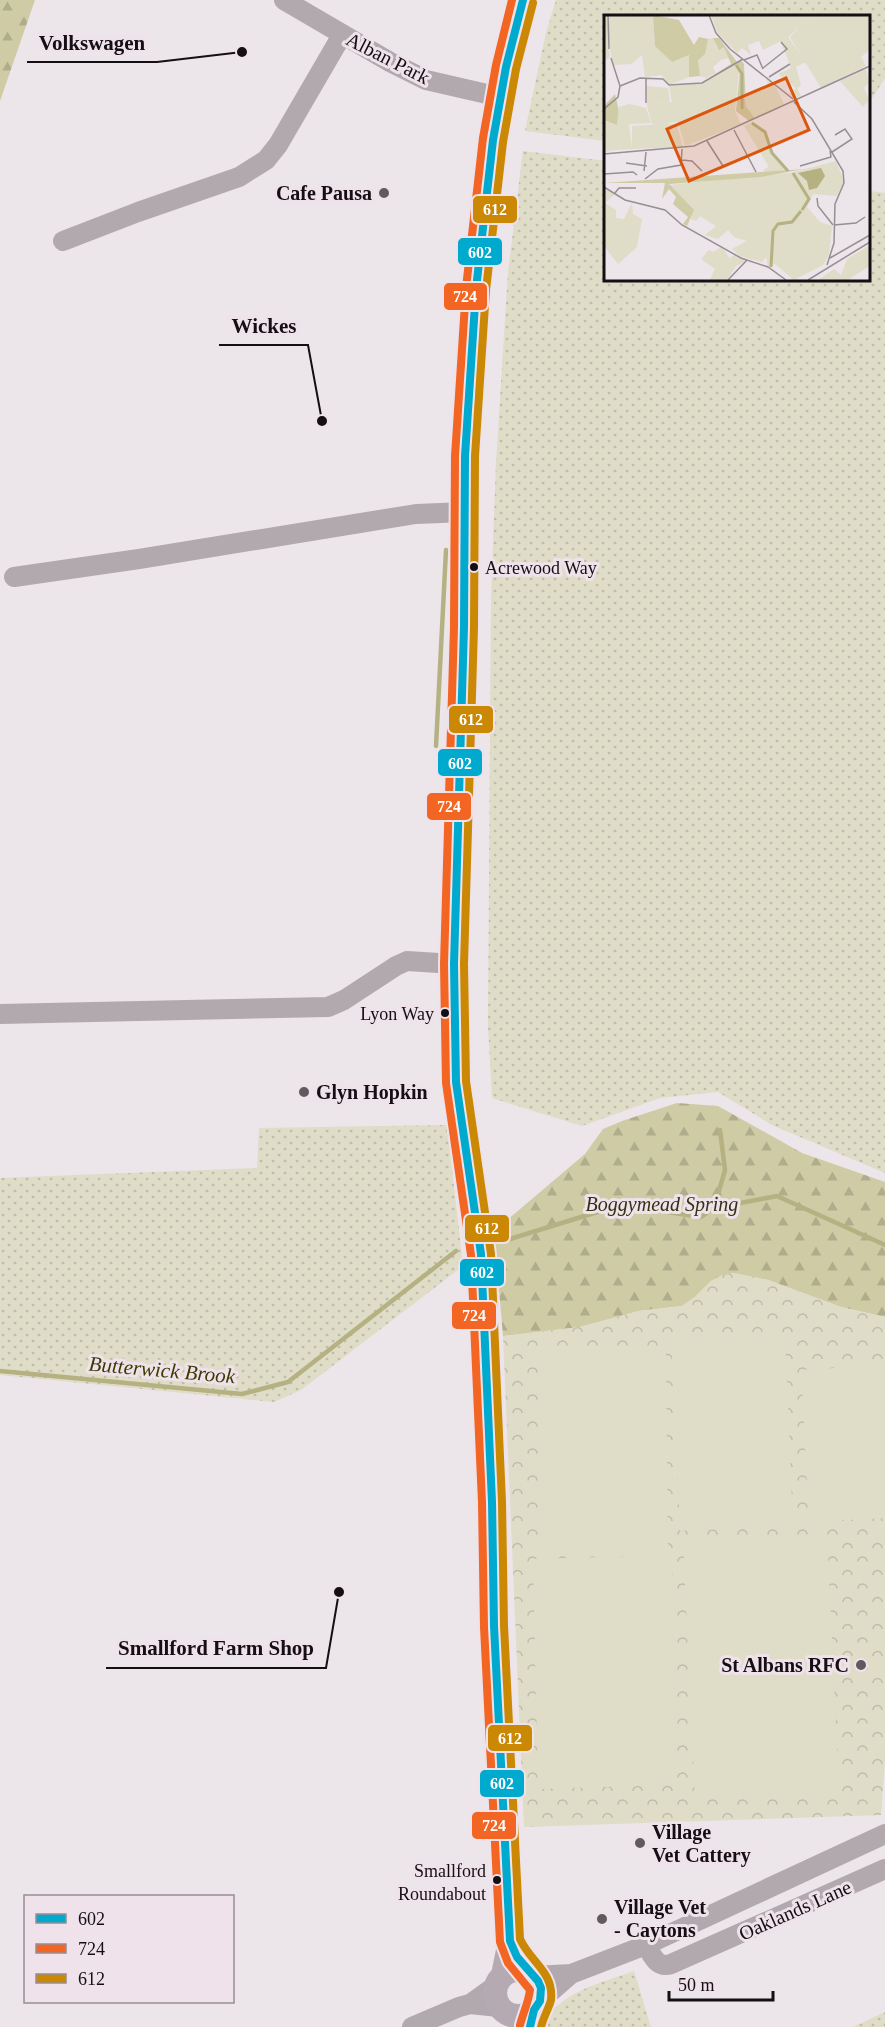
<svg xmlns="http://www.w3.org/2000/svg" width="885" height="2027" font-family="Georgia,serif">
	<defs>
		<pattern id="grass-dots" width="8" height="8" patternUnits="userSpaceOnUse" patternTransform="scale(1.5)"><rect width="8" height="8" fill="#dfdcc7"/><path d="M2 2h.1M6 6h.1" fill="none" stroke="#bebcaa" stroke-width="1.8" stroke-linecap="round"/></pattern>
		<pattern id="forest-firs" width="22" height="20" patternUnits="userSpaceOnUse" patternTransform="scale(1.5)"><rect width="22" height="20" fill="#cecba5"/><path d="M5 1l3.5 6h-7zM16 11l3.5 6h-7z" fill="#b0ad8d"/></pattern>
		<pattern id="park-crowns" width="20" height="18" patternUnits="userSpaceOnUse" patternTransform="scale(1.5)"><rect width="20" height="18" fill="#dfdcc7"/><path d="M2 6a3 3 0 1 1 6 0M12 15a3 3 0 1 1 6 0" fill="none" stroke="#bebcaa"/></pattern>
	</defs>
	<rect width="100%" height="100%" fill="#ece5ea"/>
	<path fill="url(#grass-dots)" d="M556,0H885V78L869,103L868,16H606V141L525,131L546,33Z
		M523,151L606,161V279H868L869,191L885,193V1173L772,1125L718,1092L660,1098L582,1126L492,1098L488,1025L491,597L496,463L508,272Z
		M447,1125L463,1266L301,1390L274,1402L0,1375V1178L257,1168L259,1128Z
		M634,1971L651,2027H543C556,1992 602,1983 634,1971Z
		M885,2012V2027H853Z"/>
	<path fill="url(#forest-firs)" d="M0,0H35L0,101Z
		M677,1103L718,1106L802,1153L885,1182V1317L841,1307L768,1280L733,1273L711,1281L695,1297L682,1306L639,1311L580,1327L503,1336L494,1231L585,1154L603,1129L622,1121Z"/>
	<path fill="url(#park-crowns)" d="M733,1273L768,1280L841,1307L885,1317V1762L881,1815L524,1827L503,1336L580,1327L639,1311L682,1306L695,1297L711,1281L722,1275Z"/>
	<path fill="#dfdcc7" d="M785,1334L793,1526L680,1531L671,1339Z
		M666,1349L668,1551L542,1552L540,1350Z
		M885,1365V1518L809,1522L801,1370Z
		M827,1534L839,1792L695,1799L683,1540Z
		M672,1555L677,1785L538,1789L533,1559Z"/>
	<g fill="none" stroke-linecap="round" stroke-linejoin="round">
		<path stroke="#b5b182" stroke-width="4.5" d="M436,746L446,550
			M714,1208L777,1196L885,1245
			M510,1239L620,1205L701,1217L714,1208L725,1170L720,1130
			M0,1371L242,1394L288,1382L456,1251"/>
		<path stroke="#b2a9af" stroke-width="20" d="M284,0L390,62L426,80L500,97
			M63,241L138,212L239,177L266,160L278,145L342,35
			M14,577L139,559L416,514L465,512
			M0,1014L328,1007L344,1000L396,966L407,961L454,964
			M646,1945C652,1955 657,1969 671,1964L885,1869
			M534,1976L571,1974L646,1945L885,1834
			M540,2001L571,1974
			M470,2004L495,1986
			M412,2027L459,2007L470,2004L499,2007"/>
		<path stroke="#b5aab2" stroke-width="24" d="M495 1993a23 23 0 1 1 46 0a23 23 0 1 1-46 0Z
			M503,1975L510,1941L509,1926L494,1626L492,1502L481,1254L456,1082L454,1046V964L464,627L465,456L476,289L493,140L506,67L523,0"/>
		<g stroke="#efe2eb" stroke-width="12">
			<path id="bus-1" d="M523,0L506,67L493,140L476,289L465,456L464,627L454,964L456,1082L481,1254L492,1502L494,1626L510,1941L517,1957L538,1981L541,1988L540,2001L534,2010L530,2027"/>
		</g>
		<g stroke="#efe2eb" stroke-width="12">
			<path id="bus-2" d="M512,0L496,65L483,138L466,288L455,456L454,627L444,964L446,1083L471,1255L482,1502L484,1627L500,1942L508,1963L530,1990C529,2001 523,2013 520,2025"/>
		</g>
		<g stroke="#efe2eb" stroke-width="12">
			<path id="bus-3" d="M533,3L516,69L503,142L486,290L475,456L474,627L464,964L466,1081L491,1254L502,1502L504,1626L520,1939C531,1963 554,1972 551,2000C549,2008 543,2018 541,2027"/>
		</g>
		<use href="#bus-1" stroke="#00a9ce" stroke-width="8"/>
		<use href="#bus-2" stroke="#f26522" stroke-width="8"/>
		<use href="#bus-3" stroke="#ca8804" stroke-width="8"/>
	</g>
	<g fill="#605a5e" stroke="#efe2eb" stroke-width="2">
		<circle cx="384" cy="193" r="6"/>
		<circle cx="304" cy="1092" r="6"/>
		<circle cx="861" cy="1665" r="6"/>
		<circle cx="640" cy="1843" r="6"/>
		<circle cx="602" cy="1919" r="6"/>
	</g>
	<g fill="#140f12" stroke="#efe2eb" stroke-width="2">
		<circle cx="474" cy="567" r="5"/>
		<circle cx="445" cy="1013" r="5"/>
		<circle cx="497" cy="1880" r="5"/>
	</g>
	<g text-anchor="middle" stroke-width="6" stroke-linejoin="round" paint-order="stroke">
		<g font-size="18" fill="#140f12" stroke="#efe2eb" text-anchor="end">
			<text x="485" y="574" text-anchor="start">Acrewood Way</text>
			<text x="434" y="1020">Lyon Way</text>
			<text x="486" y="1877">Smallford<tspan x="486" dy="23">Roundabout</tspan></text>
		</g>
		<g font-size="20" fill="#140f12" stroke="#efe2eb">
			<text transform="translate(388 58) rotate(27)" y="7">Alban Park</text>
			<text transform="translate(795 1910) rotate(-24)" y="7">Oaklands Lane</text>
		</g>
		<g font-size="20" font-weight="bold" fill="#140f12" stroke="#efe2eb" text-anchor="start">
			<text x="372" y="200" text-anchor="end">Cafe Pausa</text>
			<text x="316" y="1099">Glyn Hopkin</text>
			<text x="849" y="1672" text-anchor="end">St Albans RFC</text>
			<text x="652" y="1839">Village<tspan x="652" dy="23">Vet Cattery</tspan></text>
			<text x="614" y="1914">Village Vet<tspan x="614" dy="23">- Caytons</tspan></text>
		</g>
		<g font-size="20" font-style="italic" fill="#333212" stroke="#efe2eb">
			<text x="662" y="1211">Boggymead Spring</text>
		</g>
		<g font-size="21" font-style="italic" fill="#3c3a00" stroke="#efe2eb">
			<text transform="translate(162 1370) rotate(5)" y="7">Butterwick Brook</text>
		</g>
	</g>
	<g transform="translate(604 15)">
		<rect width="266" height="266" fill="#ece5ea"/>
		<path d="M0,0H49L51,30L68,47L85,40V62L65,70L58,60L41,62L38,40L27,49L9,50L3,15L6,43L0,45ZM107,0H209L193,15L189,11L192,15L184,22L202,47L192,52L197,71L193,73L197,81L190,83L185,79L192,73L174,59L187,53L177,26L159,35L155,26L144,30L147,40L138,33L133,38L114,18ZM109,23L114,34L120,31L125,43L117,45L109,52L112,58L102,63L96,61L94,45L104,24ZM130,50L135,55L131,96L137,109L81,131L74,107L61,108L73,110L79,132L28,134V111L57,109H48L43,91L68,87L65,71L97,68ZM262,54L265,68L260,73L265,85L259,92L236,66ZM0,105L13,110L10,135L0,137ZM148,107L161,115L168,137L185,155L161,158L159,155L165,152L140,111ZM232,146L240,166L233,181L209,179L203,192L216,207L228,211L225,240L219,250L190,265L171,249L164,251L162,242L158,247L136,241L128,234L143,226L130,222L124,215L114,224L101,220L112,211L96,201L92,206L87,204L89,195L65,170L186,158ZM265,231V251L244,265H214L230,254L237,260L243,244ZM118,232L126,244L129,240L142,246L132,251L123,265H106L111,254L97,244L105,235L109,237Z" fill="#dfdcc7"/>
		<path d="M49,0L75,5L90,30L95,22L104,24L101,39L94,45L96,61L85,62V40L68,47L51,31ZM109,23H115L133,47L137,45L140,49L142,91L151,103L145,106L132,96L136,56L131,50L99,67L127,49L120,32L115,35ZM11,79L15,97L13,110L0,105V91ZM200,154L156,162L65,169L90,195L83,211L79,209L84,202L69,189L72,182L65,174L58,184L61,168H0Z" fill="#cecba5"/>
		<path d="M209,0H265V35L257,42L262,51L217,73L186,22ZM162,61L170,68L180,89L151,103L142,91L140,79L168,69H164ZM43,71L64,73L66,87L43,91ZM25,89L42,93L47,108L25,109L28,134L10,135L15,92ZM0,173L11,179L1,188L12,195V203L20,204L28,188L29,199L38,204L33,232L14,249L0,231Z" fill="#dfdcc7"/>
		<path d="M170,71L174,80L165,84L173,81L177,89L151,100L144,86L155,80L146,84L143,79Z" fill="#dfdcc7"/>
		<path d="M217,153L221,161L213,173L205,175L203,166L194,158Z" fill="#b5b182"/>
		<path fill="none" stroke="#b5b182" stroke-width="3" d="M132,50L138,59V94M148,108L161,117L168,138L184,156M189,158L205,184L198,195M167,252L169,216L174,209L188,207L197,196"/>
		<path fill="none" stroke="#968f94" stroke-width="1.5" d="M4,0L5,34M105,0L112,18L126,34L189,84M140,45L153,40L159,54M159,53L183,34L177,27M165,62L186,49M16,71L36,63L59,64L65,70L98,68L139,44M190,87L208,104L239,156L240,168L231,189L230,228L223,250M42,88V63M0,94L14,82L16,71L7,43M130,115L152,157M103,126L119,151M228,137L248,124L241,114L231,120M0,139L90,131L266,51M78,145L88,146L98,156M22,148L43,151M196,151L227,142L226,136M40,156L42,137M0,159L29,157L33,160M41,164L54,154L77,150L78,134M0,172L21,185L61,195L78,210L137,243L164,252L182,265M11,178L15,173H32M213,183L214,191L229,210M230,210L252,208L261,202M226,243L266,220M124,265L143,245M204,265L266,227"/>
		<path fill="#dd550c" fill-opacity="0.15" stroke="#dd550c" stroke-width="3" d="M182,63L205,115L85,166L63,114Z"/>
		<rect width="266" height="266" fill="none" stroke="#140f12" stroke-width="3"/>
	</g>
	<path fill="none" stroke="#140f12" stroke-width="2" d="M242 52L157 62H27M322 421L308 345H219M339 1592L326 1668H106"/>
	<g fill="#140f12" stroke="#efe2eb" stroke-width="2">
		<circle cx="242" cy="52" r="6"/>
		<circle cx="322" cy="421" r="6"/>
		<circle cx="339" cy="1592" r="6"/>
	</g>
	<g font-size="21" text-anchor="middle" font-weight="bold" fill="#140f12" stroke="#efe2eb" stroke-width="6" stroke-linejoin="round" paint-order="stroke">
		<text x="92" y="50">Volkswagen</text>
		<text x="264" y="333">Wickes</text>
		<text x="216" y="1655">Smallford Farm Shop</text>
	</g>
	<g stroke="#efe2eb" stroke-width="2">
		<rect x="472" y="195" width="46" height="29" rx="6" fill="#ca8804"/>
		<rect x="457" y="237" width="46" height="29" rx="6" fill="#00a9ce"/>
		<rect x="443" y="282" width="45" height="29" rx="6" fill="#f26522"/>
		<rect x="448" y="705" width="46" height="29" rx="6" fill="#ca8804"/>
		<rect x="437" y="748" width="46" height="29" rx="6" fill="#00a9ce"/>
		<rect x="426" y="792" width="46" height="29" rx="6" fill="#f26522"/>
		<rect x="464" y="1214" width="46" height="29" rx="6" fill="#ca8804"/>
		<rect x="459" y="1258" width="46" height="29" rx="6" fill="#00a9ce"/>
		<rect x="451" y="1301" width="46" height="29" rx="6" fill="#f26522"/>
		<rect x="487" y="1724" width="46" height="28" rx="6" fill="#ca8804"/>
		<rect x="479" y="1769" width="46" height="29" rx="6" fill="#00a9ce"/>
		<rect x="471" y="1811" width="46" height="29" rx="6" fill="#f26522"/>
	</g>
	<g font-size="16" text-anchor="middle" font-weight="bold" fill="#fff">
		<text x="495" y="215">612</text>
		<text x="480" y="258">602</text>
		<text x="465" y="302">724</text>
		<text x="471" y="725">612</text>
		<text x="460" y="769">602</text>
		<text x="449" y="812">724</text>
		<text x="487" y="1234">612</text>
		<text x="482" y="1278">602</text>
		<text x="474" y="1321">724</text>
		<text x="510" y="1744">612</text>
		<text x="502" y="1789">602</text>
		<text x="494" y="1831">724</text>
	</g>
	<rect x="24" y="1895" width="210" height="108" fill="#efe2eb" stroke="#978e94" stroke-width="1.5"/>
	<rect x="36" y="1914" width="30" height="9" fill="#00a9ce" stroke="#978e94" stroke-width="1.5"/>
	<text x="78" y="1925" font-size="18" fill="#140f12">602</text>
	<rect x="36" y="1944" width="30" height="9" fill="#f26522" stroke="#978e94" stroke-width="1.5"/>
	<text x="78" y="1955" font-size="18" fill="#140f12">724</text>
	<rect x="36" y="1974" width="30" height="9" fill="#ca8804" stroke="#978e94" stroke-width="1.5"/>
	<text x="78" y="1985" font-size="18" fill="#140f12">612</text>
	<path d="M669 1991v9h104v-9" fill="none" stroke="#140f12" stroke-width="3"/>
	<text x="678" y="1991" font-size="18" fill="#140f12" stroke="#efe2eb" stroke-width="4.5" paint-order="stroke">50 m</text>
</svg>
